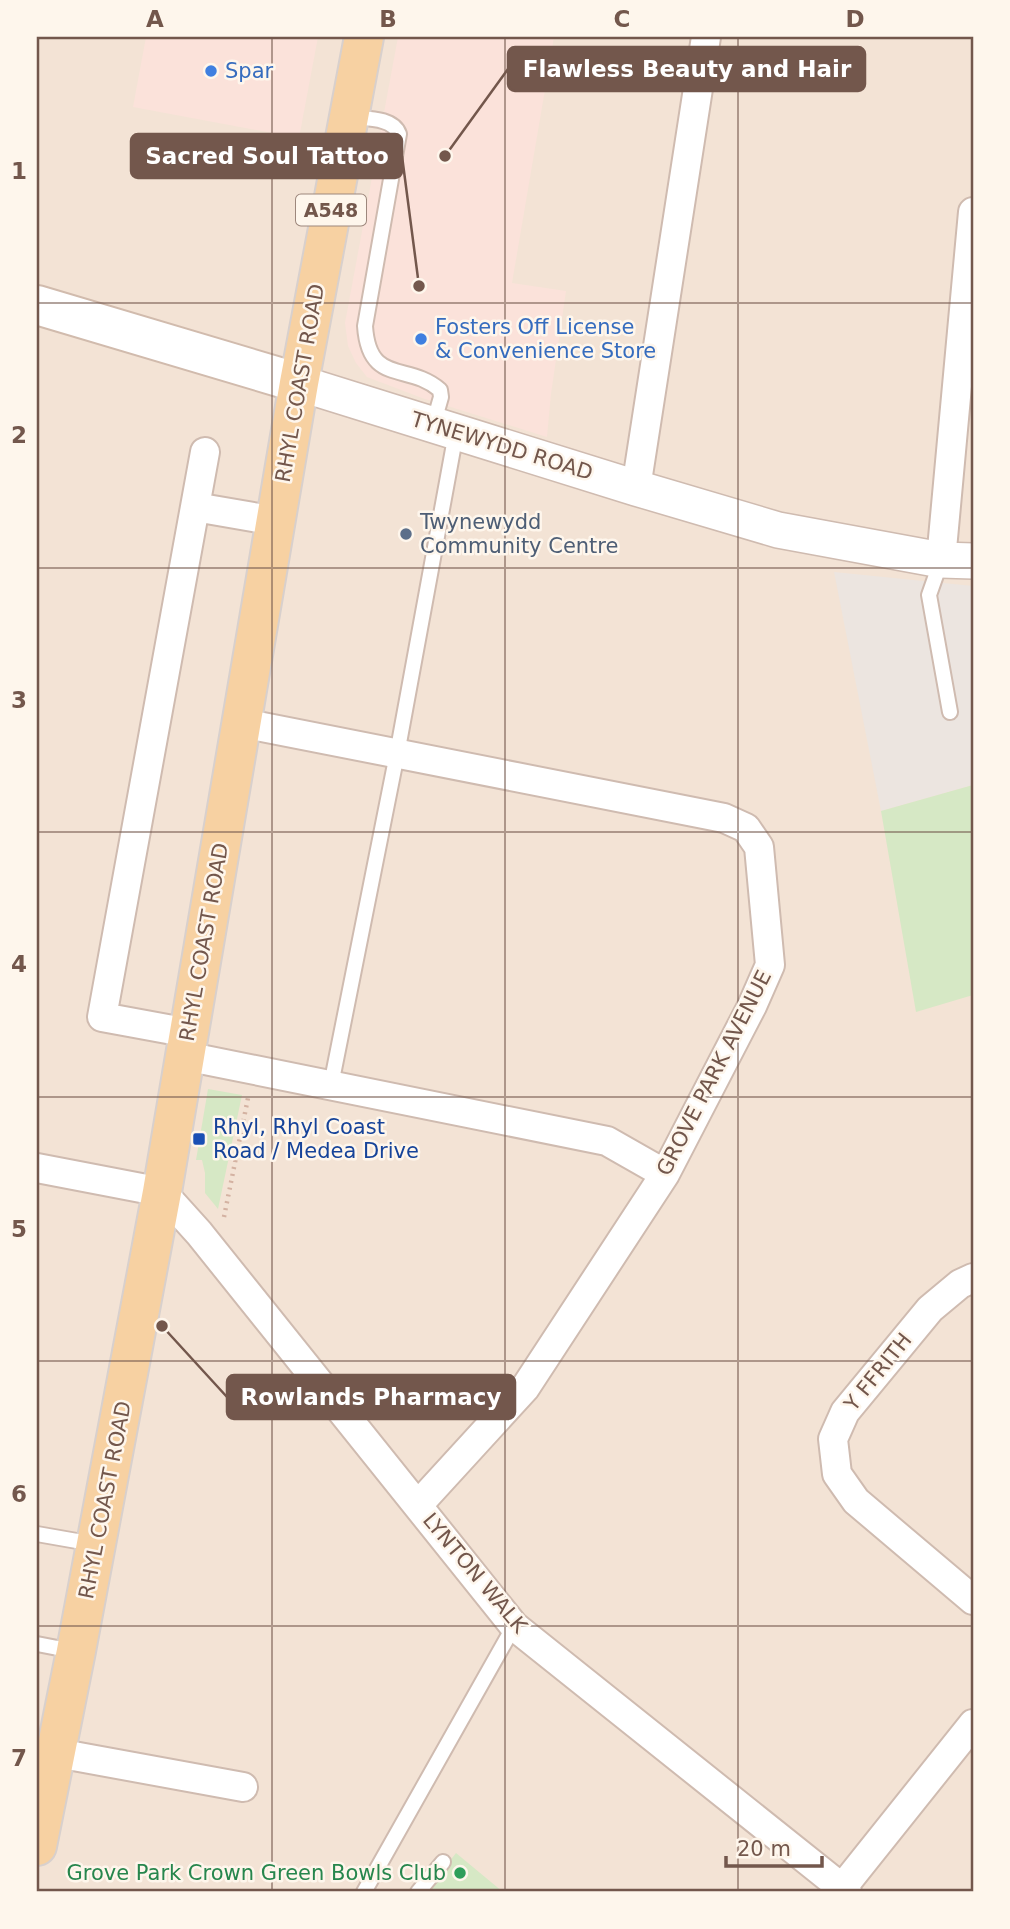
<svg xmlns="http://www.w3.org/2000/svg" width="1010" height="1929" font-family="'DejaVu Sans',sans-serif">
	<rect width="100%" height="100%" fill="#fbf2e6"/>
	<path fill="#f3e3d5" d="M37,37H973V1892H37Z"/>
	<path fill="#fbe2da" d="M146,37H318L299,138L133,107Z
		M398,37H554L512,283L566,291L551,394L547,437L422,398L367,377L356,363L348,346L345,323Z"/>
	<path fill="#ece5e0" d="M834,572L973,586V785L881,811Z"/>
	<path fill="#d6e8c5" d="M973,785V995L916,1012L881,811Z
		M208,1089L242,1095L218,1209L205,1193V1173L202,1160H196Z
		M456,1853L503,1892H426Z"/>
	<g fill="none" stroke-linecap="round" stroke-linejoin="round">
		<g stroke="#cfbbb0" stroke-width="18">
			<path id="service" d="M350,117C365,119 393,117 399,134L365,326C369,386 408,362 440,390L441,397L433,425
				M941,561L929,595L950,712
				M331,1085L397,754L456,433
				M37,1534L94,1544
				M37,1644L73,1651
				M364,1892L514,1626
				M418,1892L443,1862"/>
		</g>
		<g stroke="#cfbbb0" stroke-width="32">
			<path id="minor" d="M636,488L706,37
				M195,507L276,521
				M941,560L973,212
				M242,723L724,818L746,828L759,847L770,965L752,1006L665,1174L525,1388L418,1505
				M189,1033L102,1017L205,452
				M185,1056L607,1141L665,1174
				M37,1168L162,1192L199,1233L514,1626L847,1892
				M973,1278L960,1284L930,1309L845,1412L833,1439L837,1474L856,1501L973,1600
				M57,1753L243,1787
				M842,1888L973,1724"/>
		</g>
		<g stroke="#cfbbb0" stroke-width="38">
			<path id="tertiary" d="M299,383L636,488L778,530L941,560L973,561"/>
		</g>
		<g stroke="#d1bbad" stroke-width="42">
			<path id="secondary" d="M37,305L299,383"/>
		</g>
		<g stroke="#d8d0cd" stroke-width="42">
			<path id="primary" d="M37,1846L76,1651L162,1192L299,383L364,37"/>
		</g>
		<path stroke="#d4b2a2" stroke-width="4.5" stroke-dasharray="2 5" stroke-linecap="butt" d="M224,1217L248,1098"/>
		<use href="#service" stroke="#fff" stroke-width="14"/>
		<use href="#minor" stroke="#fff" stroke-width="28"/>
		<use href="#tertiary" stroke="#fff" stroke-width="35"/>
		<use href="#secondary" stroke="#fff" stroke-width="38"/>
		<use href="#primary" stroke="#f7d1a2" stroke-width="38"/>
	</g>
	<path fill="none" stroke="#73574c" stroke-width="2" stroke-opacity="0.55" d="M272,37V1892M505,37V1892M738,37V1892M37,303H973M37,568H973M37,832H973M37,1097H973M37,1361H973M37,1626H973"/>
	<g fill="#3f7fe0" stroke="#fef6ec" stroke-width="2.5">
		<circle cx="211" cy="71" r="7"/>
		<circle cx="421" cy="339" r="7"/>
	</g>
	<circle fill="#5c6f8a" stroke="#fef6ec" stroke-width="2.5" cx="406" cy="534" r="7"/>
	<rect fill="#1a4fb4" stroke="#fef6ec" stroke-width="2.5" x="192" y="1132" width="14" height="14" rx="3.5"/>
	<circle fill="#2e9e5b" stroke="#fef6ec" stroke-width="2.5" cx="460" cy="1873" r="7"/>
	<g text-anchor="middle" stroke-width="5" stroke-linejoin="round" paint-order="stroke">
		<rect fill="#fef6ec" stroke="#9d877c" stroke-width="2" x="296" y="194.5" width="70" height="31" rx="5"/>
		<g font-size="19" font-weight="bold" fill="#73574c">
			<text x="331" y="217">A548</text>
		</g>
		<g font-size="21" fill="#366cbe" stroke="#fef6ec" text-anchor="start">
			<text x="225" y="78">Spar</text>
			<text x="435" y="334">Fosters Off License<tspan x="435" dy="24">&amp; Convenience Store</tspan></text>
		</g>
		<g font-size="21" fill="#73574c" stroke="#fef6ec">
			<text transform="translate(300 383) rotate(-80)" y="7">RHYL COAST ROAD</text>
			<text transform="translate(502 446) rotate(17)" y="7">TYNEWYDD ROAD</text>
			<text transform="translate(204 942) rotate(-80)" y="7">RHYL COAST ROAD</text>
			<text transform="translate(714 1073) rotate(-63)" y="7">GROVE PARK AVENUE</text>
			<text transform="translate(878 1372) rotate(-51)" y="7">Y FFRITH</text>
			<text transform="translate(105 1500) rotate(-79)" y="7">RHYL COAST ROAD</text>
			<text transform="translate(475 1573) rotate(50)" y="7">LYNTON WALK</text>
		</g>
		<g font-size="21" fill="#4e5e75" stroke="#fef6ec" text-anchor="start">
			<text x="420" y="529">Twynewydd<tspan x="420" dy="24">Community Centre</tspan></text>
		</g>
		<g font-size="21" fill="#164399" stroke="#fef6ec" text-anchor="start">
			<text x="213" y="1134">Rhyl, Rhyl Coast<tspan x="213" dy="24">Road / Medea Drive</tspan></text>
		</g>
		<g font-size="21" fill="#27864d" stroke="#fef6ec" text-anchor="end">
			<text x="446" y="1880">Grove Park Crown Green Bowls Club</text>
		</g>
	</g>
	<path fill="none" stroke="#73574c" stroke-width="2.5" d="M445 156L508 69M419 286L402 156M162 1326L227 1397"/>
	<g fill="#73574c" stroke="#fef6ec" stroke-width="2.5">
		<circle cx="445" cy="156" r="7"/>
		<circle cx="419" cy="286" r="7"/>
		<circle cx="162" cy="1326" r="7"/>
	</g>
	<g fill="#73574c" stroke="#73574c" stroke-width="2.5">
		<rect x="508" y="47" width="357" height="44" rx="7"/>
		<rect x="131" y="134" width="271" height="44" rx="7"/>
		<rect x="227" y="1375" width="288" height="44" rx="7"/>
	</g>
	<g font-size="23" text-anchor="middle" font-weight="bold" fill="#fff">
		<text x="687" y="77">Flawless Beauty and Hair</text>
		<text x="267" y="164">Sacred Soul Tattoo</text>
		<text x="371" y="1405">Rowlands Pharmacy</text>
	</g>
	<rect width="1010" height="1929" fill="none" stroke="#fef6ec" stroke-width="77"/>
	<path d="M726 1856v10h96v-10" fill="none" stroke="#73574c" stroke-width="3.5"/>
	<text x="737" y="1856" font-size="21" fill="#73574c" stroke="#fef6ec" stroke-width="5" paint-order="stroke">20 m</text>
	<rect x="38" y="38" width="934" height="1852" fill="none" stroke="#73574c" stroke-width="2.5"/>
	<g font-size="23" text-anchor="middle" font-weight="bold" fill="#73574c">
		<text x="155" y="27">A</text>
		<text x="388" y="27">B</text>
		<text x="622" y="27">C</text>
		<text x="855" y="27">D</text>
		<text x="19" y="179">1</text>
		<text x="19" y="443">2</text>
		<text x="19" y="708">3</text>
		<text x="19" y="972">4</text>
		<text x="19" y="1237">5</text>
		<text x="19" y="1502">6</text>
		<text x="19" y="1766">7</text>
	</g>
</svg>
